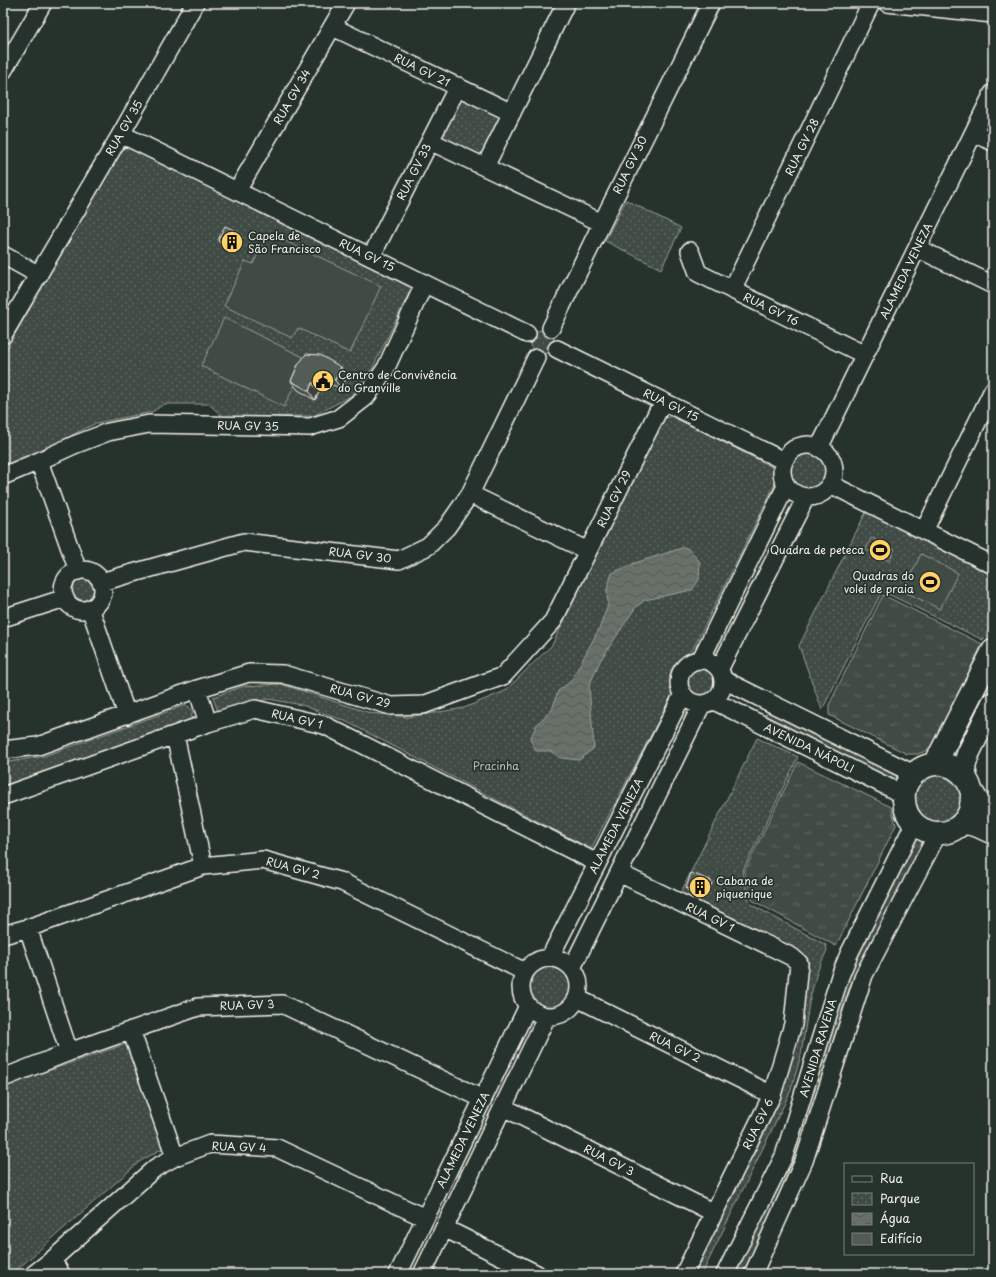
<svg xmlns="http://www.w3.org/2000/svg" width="996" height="1277" font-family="'Playpen Sans',sans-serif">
	<defs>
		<pattern id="grass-tufts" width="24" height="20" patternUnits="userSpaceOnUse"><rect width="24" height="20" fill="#414b45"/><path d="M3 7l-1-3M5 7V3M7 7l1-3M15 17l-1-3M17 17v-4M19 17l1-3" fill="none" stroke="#5d6560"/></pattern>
		<pattern id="park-dots" width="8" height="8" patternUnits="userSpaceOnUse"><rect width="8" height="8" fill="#414b45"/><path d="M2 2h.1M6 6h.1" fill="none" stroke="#5d6560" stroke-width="1.8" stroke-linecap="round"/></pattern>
		<pattern id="water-waves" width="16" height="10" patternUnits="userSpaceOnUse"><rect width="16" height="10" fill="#676f68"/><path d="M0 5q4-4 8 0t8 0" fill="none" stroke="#565a55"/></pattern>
	</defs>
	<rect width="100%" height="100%" fill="#26332d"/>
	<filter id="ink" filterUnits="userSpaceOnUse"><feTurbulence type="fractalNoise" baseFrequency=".025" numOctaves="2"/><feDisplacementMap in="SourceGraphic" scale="8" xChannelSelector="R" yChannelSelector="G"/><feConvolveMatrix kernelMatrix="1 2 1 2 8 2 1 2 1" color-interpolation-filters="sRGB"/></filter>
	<g filter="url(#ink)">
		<path fill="url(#grass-tufts)" stroke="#9a9e96" d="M883,595L982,644L933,748L918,754H907L829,715V705Z
			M993,658V694L965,753L948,761Z
			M771,711L901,775L898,784L767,719C764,715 766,712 771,711Z
			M798,762L891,807L896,825L836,946L752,900L744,872Z
			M914,837L924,841L850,986L843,1005L830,1055L809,1122L796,1158L781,1194L742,1274H733L835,1002Z"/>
		<path fill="url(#park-dots)" stroke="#9a9e96" d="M458,95L496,112L500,118L483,157L441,139Z
			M124,146L412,287L372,369L351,396L313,416L223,417L209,404H164L152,412L96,423L3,470V355Z
			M626,200L681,228L661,269L605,241Z
			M530 342a12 12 0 1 1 24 0a12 12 0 1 1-24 0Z
			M672,416L772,467L775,484L692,651L682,660L673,675V693L591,849L345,721L302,705L268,699L218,712L213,697L244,686L281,684L370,713L408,717L464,708L505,691L552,645L662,419Z
			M790 472a18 18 0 1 1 36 0a18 18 0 1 1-36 0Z
			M866,512L993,571V620L983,640L882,591L822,710L799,646Z
			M68 590a14 14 0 1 1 28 0a14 14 0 1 1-28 0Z
			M685 682a16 16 0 1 1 32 0a16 16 0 1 1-32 0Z
			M186,705L193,710L191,720L3,786V763L44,756Z
			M757,738L798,757L742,872L750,904L826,945L827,950L817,972L813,987L809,1003L801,1055L791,1090L702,1274H689L777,1097L805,974L679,896Z
			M931,772L952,775L964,793L955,820L927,824L910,800L911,793Z
			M529 987a21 21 0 1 1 42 0a21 21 0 1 1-42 0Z
			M126,1044L163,1148L139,1162L12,1274H3V1083L21,1080Z"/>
		<path fill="#414b45" stroke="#9a9e96" d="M268,233L381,286L350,353L298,328L292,338L224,306L245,261L253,264Z
			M224,318L307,359L284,407L201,366Z
			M871,538L895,549L889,561L866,550Z
			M921,554L958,573L940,609L903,591Z"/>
		<path fill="url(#water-waves)" stroke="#9fa39b" d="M685,547L691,551L700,562L699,580L692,590L645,600L635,608L600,661L589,686L594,748L579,760L561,758L550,751H536L530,739L537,724L552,710L558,691L571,681L599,629L608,605L607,589L612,573L635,563Z"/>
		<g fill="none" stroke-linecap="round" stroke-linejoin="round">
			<g stroke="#f4f1e8" stroke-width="20">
				<path id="minor" d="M887,3L993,14
					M333,27L512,113
					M3,71L43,3
					M974,133L993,142
					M121,134L527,334
					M430,141L602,223
					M485,167L566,3
					M237,191L346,3
					M917,248L993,285
					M690,251L698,273L865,355
					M3,255L39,275
					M371,257L458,86
					M732,290L871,3
					M551,328L602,223L711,3
					M3,335L121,134L195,3
					M557,349L784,461
					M782 471a26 26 0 1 1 52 0a26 26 0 1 1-52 0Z
					M819,448L993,93
					M39,461L78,571
					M3,476L39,461L74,445L108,432L149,424L310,427L339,418L366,397L386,368L424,284
					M830,484L993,565
					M470,494L588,551
					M924,531L993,390
					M63 590a20 20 0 1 1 40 0a20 20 0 1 1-40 0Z
					M101,582L244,542L399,560L428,546L447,527L470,494L536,358
					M90,608L127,715
					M3,618L65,598
					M701,659L786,486
					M679 682a22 22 0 1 1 44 0a22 22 0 1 1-44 0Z
					M720,668L806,497
					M724,680L914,774
					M197,689L208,723
					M714,701L892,789L903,796
					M175,735L203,866
					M3,750L38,746L197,689L249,673L283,674L391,706L423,705L503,676L553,621L663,401
					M3,796L208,723L255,709L324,725L597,863
					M619,873L792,957L799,963L793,1024L772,1095L684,1274
					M28,928L69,1052
					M3,935L28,928L203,866L263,860L342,882L525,972
					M550,957L683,694
					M521 987a29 29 0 1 1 58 0a29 29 0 1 1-58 0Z
					M572,968L702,704
					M577,998L772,1095
					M131,1030L175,1157
					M3,1078L69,1052L198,1007L282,1004L483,1099
					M503,1107L714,1213
					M444,1228L537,1274
					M52,1260L61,1274
					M34,1274L52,1260L155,1168L175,1157L210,1144L277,1148L425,1218
					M398,1274L528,1006
					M422,1274L547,1016
					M725,1274L784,1156L840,976L849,954L914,824
					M753,1274L804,1161L864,975L938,833"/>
			</g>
			<g stroke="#f4f1e8" stroke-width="25">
				<path id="major" d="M935,764L993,651
					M966,779L964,767L968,754L993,703
					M972,792C972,799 972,806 969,813C954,846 906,836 904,800C903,791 906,782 913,775C921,766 934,762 946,765C956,767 965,775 969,784C970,787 971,790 972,792C977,801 984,810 993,814
					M963,822L978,826L993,833"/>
			</g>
			<use href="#minor" stroke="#26332d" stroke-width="17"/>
			<use href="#major" stroke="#26332d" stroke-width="22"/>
		</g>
		<path fill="#474f49" stroke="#f4f1e8" d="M242,238L236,252L222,246L218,240Z
			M298,365L347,376L341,389L333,385L326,391L319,392L315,400L298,390L291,381Z
			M710,880L712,883L706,897L688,891L686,888Z"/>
		<path fill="#39403c" stroke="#f4f1e8" d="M238,232L242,238L236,252L231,246Z
			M341,367L347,376L341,389L335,380Z
			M312,383L319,392L315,400L309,391Z
			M710,880L712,883L706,897L704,894Z"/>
		<path fill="#525c55" stroke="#f4f1e8" d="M225,226L238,232L231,246L218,240Z
			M306,354L320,355L341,367L335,380L327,376L320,382L312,383L309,391L291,381L298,365Z
			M691,873L710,880L704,894L686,888Z"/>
	</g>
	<defs>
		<g id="building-disc" transform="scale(1.15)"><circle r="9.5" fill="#ffd166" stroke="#26332d"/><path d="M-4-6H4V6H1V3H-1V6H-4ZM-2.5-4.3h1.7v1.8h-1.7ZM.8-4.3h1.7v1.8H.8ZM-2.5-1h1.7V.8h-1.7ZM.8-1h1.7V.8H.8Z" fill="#111"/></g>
		<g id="civic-disc" transform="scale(1.15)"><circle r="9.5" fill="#ffd166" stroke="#26332d"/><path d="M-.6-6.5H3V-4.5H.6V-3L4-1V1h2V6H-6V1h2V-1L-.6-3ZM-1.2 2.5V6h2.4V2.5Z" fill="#111"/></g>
		<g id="stadium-disc" transform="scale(1.15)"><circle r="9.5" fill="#ffd166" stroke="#26332d"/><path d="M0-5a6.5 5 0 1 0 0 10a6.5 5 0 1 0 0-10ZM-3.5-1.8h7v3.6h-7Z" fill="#111"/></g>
	</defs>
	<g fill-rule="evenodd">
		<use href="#building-disc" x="232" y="242"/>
		<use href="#civic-disc" x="323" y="381"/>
		<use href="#stadium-disc" x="880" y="550"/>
		<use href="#stadium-disc" x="930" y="582"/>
		<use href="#building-disc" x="700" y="887"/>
	</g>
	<g text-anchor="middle" stroke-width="3.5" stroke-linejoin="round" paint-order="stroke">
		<g font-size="11" fill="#f4f1e8" stroke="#26332d">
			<text transform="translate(422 70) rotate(26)" y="4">RUA GV 21</text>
			<text transform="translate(292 97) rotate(-60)" y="4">RUA GV 34</text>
			<text transform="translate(124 128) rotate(-60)" y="4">RUA GV 35</text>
			<text transform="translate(802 147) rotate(-64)" y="4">RUA GV 28</text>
			<text transform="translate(630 165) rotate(-64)" y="4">RUA GV 30</text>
			<text transform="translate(414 172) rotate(-63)" y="4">RUA GV 33</text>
			<text transform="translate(367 255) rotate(26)" y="4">RUA GV 15</text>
			<text transform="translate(906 271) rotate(-64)" y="4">ALAMEDA VENEZA</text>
			<text transform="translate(771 309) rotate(26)" y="4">RUA GV 16</text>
			<text transform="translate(671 405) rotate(26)" y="4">RUA GV 15</text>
			<text transform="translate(248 426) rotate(1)" y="4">RUA GV 35</text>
			<text transform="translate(614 499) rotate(-64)" y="4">RUA GV 29</text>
			<text transform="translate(360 555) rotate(7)" y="4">RUA GV 30</text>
			<text transform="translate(360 696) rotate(15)" y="4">RUA GV 29</text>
			<text transform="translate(297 719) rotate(13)" y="4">RUA GV 1</text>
			<text transform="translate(809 748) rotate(26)" y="4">AVENIDA NÁPOLI</text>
			<text transform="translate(616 826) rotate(-63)" y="4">ALAMEDA VENEZA</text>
			<text transform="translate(293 868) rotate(15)" y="4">RUA GV 2</text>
			<text transform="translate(710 917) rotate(26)" y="4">RUA GV 1</text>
			<text transform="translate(247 1005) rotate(-2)" y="4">RUA GV 3</text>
			<text transform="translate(675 1047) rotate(26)" y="4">RUA GV 2</text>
			<text transform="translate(818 1048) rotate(-73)" y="4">AVENIDA RAVENA</text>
			<text transform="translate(758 1124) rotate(-64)" y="4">RUA GV 6</text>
			<text transform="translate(463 1140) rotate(-64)" y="4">ALAMEDA VENEZA</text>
			<text transform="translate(239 1147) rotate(2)" y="4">RUA GV 4</text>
			<text transform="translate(609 1160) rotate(27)" y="4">RUA GV 3</text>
		</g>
		<g font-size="11" fill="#f4f1e8" stroke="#26332d" text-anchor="start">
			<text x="248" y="240">Capela de<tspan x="248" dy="13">São Francisco</tspan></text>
			<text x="338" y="379">Centro de Convivência<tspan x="338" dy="13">do Granville</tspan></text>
			<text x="864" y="554" text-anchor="end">Quadra de peteca</text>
			<text x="914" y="580" text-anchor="end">Quadras do<tspan x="914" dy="13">volei de praia</tspan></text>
			<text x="716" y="885">Cabana de<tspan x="716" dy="13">piquenique</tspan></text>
		</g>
		<g font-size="11" fill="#bebfb7" stroke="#26332d">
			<text x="496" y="770">Pracinha</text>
		</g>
	</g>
	<rect width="996" height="1277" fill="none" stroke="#26332d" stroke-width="16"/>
	<rect x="8" y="8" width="980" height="1261" fill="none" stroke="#f4f1e8" stroke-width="1.5" filter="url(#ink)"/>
	<rect x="844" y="1163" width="130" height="92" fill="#26332d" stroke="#787f78"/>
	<rect x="852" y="1176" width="20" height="6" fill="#26332d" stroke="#787f78"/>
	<text x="880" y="1183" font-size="12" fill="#f4f1e8">Rua</text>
	<rect x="852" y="1193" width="20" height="12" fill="url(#park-dots)" stroke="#787f78"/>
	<text x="880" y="1203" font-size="12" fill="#f4f1e8">Parque</text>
	<rect x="852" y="1213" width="20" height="12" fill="url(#water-waves)" stroke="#787f78"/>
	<text x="880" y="1223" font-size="12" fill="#f4f1e8">Água</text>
	<rect x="852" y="1233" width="20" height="12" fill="#525c55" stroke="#787f78"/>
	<text x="880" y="1243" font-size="12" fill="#f4f1e8">Edifício</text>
</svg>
